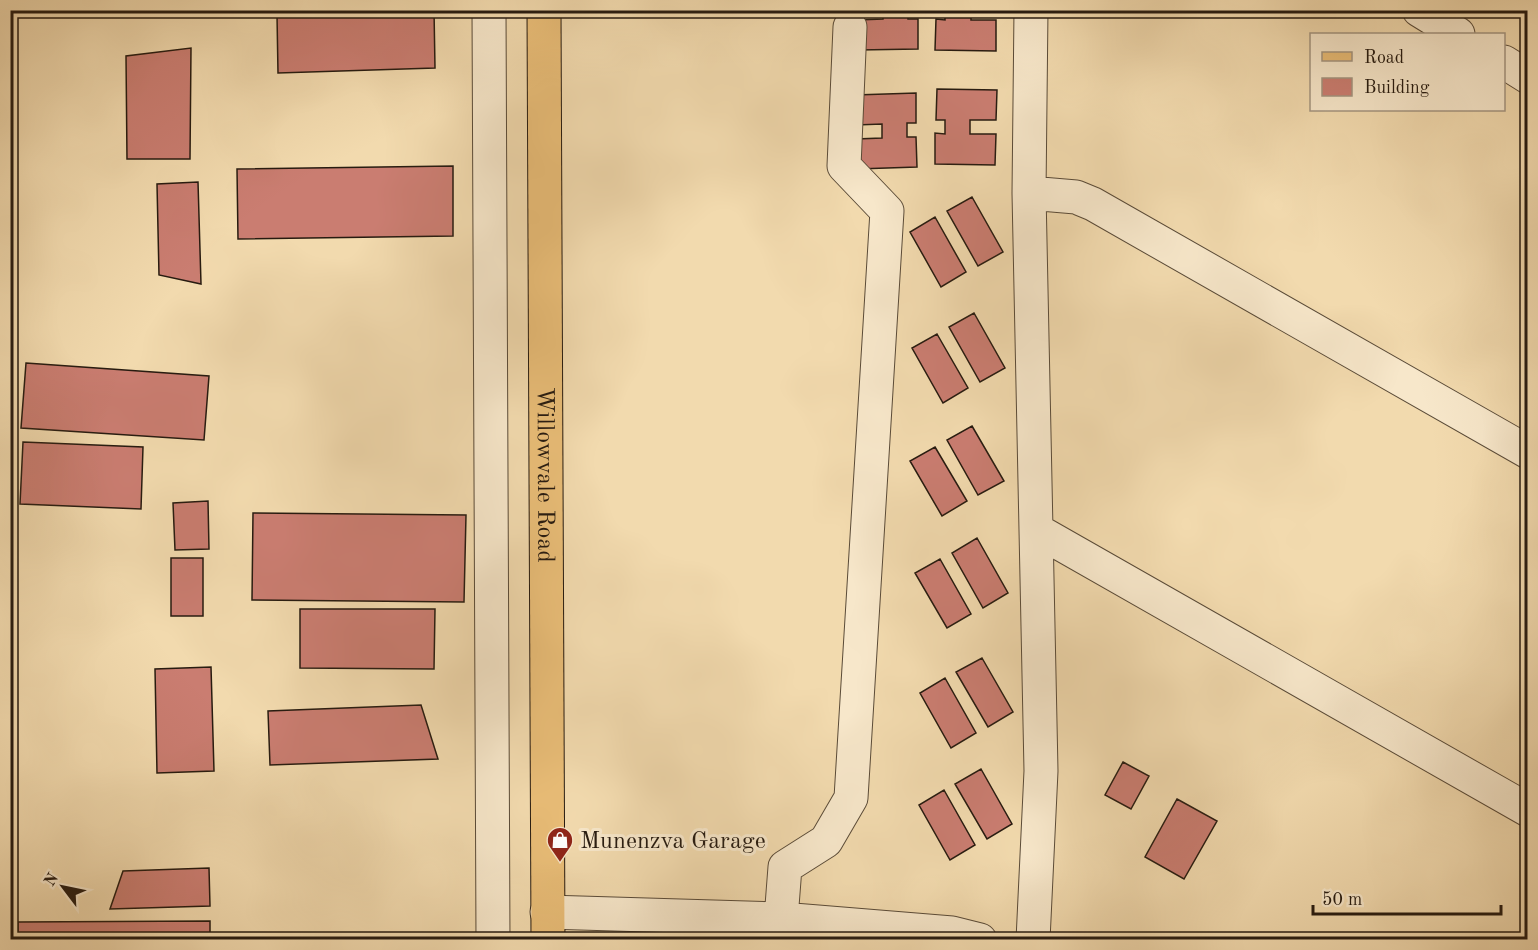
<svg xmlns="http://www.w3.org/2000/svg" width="1538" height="950" font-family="'Old Standard TT',serif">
	<rect width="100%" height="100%" fill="#f2daae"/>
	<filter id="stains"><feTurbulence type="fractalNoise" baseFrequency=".00333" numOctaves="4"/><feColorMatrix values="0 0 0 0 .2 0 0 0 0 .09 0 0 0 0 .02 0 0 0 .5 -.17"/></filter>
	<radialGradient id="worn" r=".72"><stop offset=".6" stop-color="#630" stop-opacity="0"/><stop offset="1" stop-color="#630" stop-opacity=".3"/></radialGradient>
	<path fill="#ca7d71" stroke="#271b10" stroke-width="1.5" d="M434,10L435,68L278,73L277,15Z
		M883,10H908V19H918V49L858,50L857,20L883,19Z
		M945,10H971V20H996V51L935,50L936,19L945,20Z
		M191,48L190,159H127L126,56Z
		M937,89L997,90L996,120H970V134H996L995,165L935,164V133L945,134V120H936Z
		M916,93V123H907V137H916L917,167L857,169L856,139L882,138V124L856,125L855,95Z
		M453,166V236L238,239L237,169Z
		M198,182L201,284L159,275L157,184Z
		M972,197L1003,252L978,266L947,211Z
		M935,217L966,272L941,287L910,232Z
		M974,313L1005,368L980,382L949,327Z
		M937,334L968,388L943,403L912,348Z
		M26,363L209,376L204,440L21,428Z
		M972,426L1004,481L978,495L947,440Z
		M23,442L143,447L141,509L20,504Z
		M935,447L967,501L942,516L910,461Z
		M208,501L209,549L175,550L173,503Z
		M253,513L466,515L464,602L252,600Z
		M977,538L1008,593L983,608L952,553Z
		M171,558H203V616H171Z
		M940,559L971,614L947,628L915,573Z
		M300,609H435L434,669L300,668Z
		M982,658L1013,712L988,727L956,672Z
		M211,667L214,771L157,773L155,669Z
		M945,678L976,733L951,748L920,693Z
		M421,705L438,759L270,765L268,711Z
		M1123,762L1149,776L1131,809L1105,795Z
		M981,769L1012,824L987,839L955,784Z
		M944,790L975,845L950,860L919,805Z
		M1177,799L1217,821L1184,879L1145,857Z
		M209,868L210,906L110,909L123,871Z
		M210,921V940H18V922Z"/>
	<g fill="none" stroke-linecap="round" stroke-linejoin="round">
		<g stroke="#5a4b38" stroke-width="35">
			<path id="minor" d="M489,10L493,940
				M1031,10L1029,193L1041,771L1033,940
				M1419,10L1458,34
				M1504,62L1528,77
				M1029,193L1076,197L1093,204L1528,452
				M1038,531L1528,810
				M547,912L781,919L952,933L980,940
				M781,919L785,867L826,841L851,798L887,211L844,166L850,27"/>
		</g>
		<g stroke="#271b10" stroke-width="35">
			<g id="major">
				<path id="s1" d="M544,10L548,940"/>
			</g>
		</g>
		<use href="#minor" stroke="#f7e7ca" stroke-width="33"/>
		<use href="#major" stroke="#e9bd77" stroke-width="33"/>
	</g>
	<defs>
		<g id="shop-pin" transform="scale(1.35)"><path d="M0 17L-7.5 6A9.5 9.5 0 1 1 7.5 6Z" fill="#8f2418" stroke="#f7e7ca"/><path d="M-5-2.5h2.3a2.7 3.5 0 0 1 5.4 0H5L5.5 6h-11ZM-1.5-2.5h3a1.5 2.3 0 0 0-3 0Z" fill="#fff"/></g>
	</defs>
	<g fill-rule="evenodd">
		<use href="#shop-pin" x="560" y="840"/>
	</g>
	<g text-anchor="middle" stroke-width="6" stroke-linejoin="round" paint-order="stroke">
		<g font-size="24" fill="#271b10" stroke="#f7e7ca">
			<text dy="8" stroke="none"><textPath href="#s1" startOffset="465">Willowvale Road</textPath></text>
		</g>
		<g font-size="24" fill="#271b10" stroke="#f7e7ca" text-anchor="start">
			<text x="580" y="848">Munenzva Garage</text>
		</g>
	</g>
	<rect width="1538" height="950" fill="none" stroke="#f2daae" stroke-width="36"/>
	<rect x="12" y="12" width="1514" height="926" fill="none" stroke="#271b10" stroke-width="3"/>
	<rect x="18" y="18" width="1502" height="914" fill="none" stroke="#271b10" stroke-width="1.5"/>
	<rect x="1310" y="33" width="195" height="78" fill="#f7e7ca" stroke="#a49580" stroke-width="1.5"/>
	<rect x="1322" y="52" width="30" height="9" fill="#e9bd77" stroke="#a49580" stroke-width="1.5"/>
	<text x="1364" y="63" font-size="18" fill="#271b10">Road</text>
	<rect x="1322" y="78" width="30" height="18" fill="#ca7d71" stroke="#a49580" stroke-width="1.5"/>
	<text x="1364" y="93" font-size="18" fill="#271b10">Building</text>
	<g transform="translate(63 887) rotate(302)" stroke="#f7e7ca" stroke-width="4.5" paint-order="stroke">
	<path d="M0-4.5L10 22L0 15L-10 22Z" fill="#271b10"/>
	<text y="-9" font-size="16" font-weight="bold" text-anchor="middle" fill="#271b10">N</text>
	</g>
	<path d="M1313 905v9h188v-9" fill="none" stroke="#271b10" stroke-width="3"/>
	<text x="1322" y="905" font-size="18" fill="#271b10" stroke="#f7e7ca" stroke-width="4.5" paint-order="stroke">50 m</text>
	<rect width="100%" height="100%" filter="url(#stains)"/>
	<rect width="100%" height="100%" fill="url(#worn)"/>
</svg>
